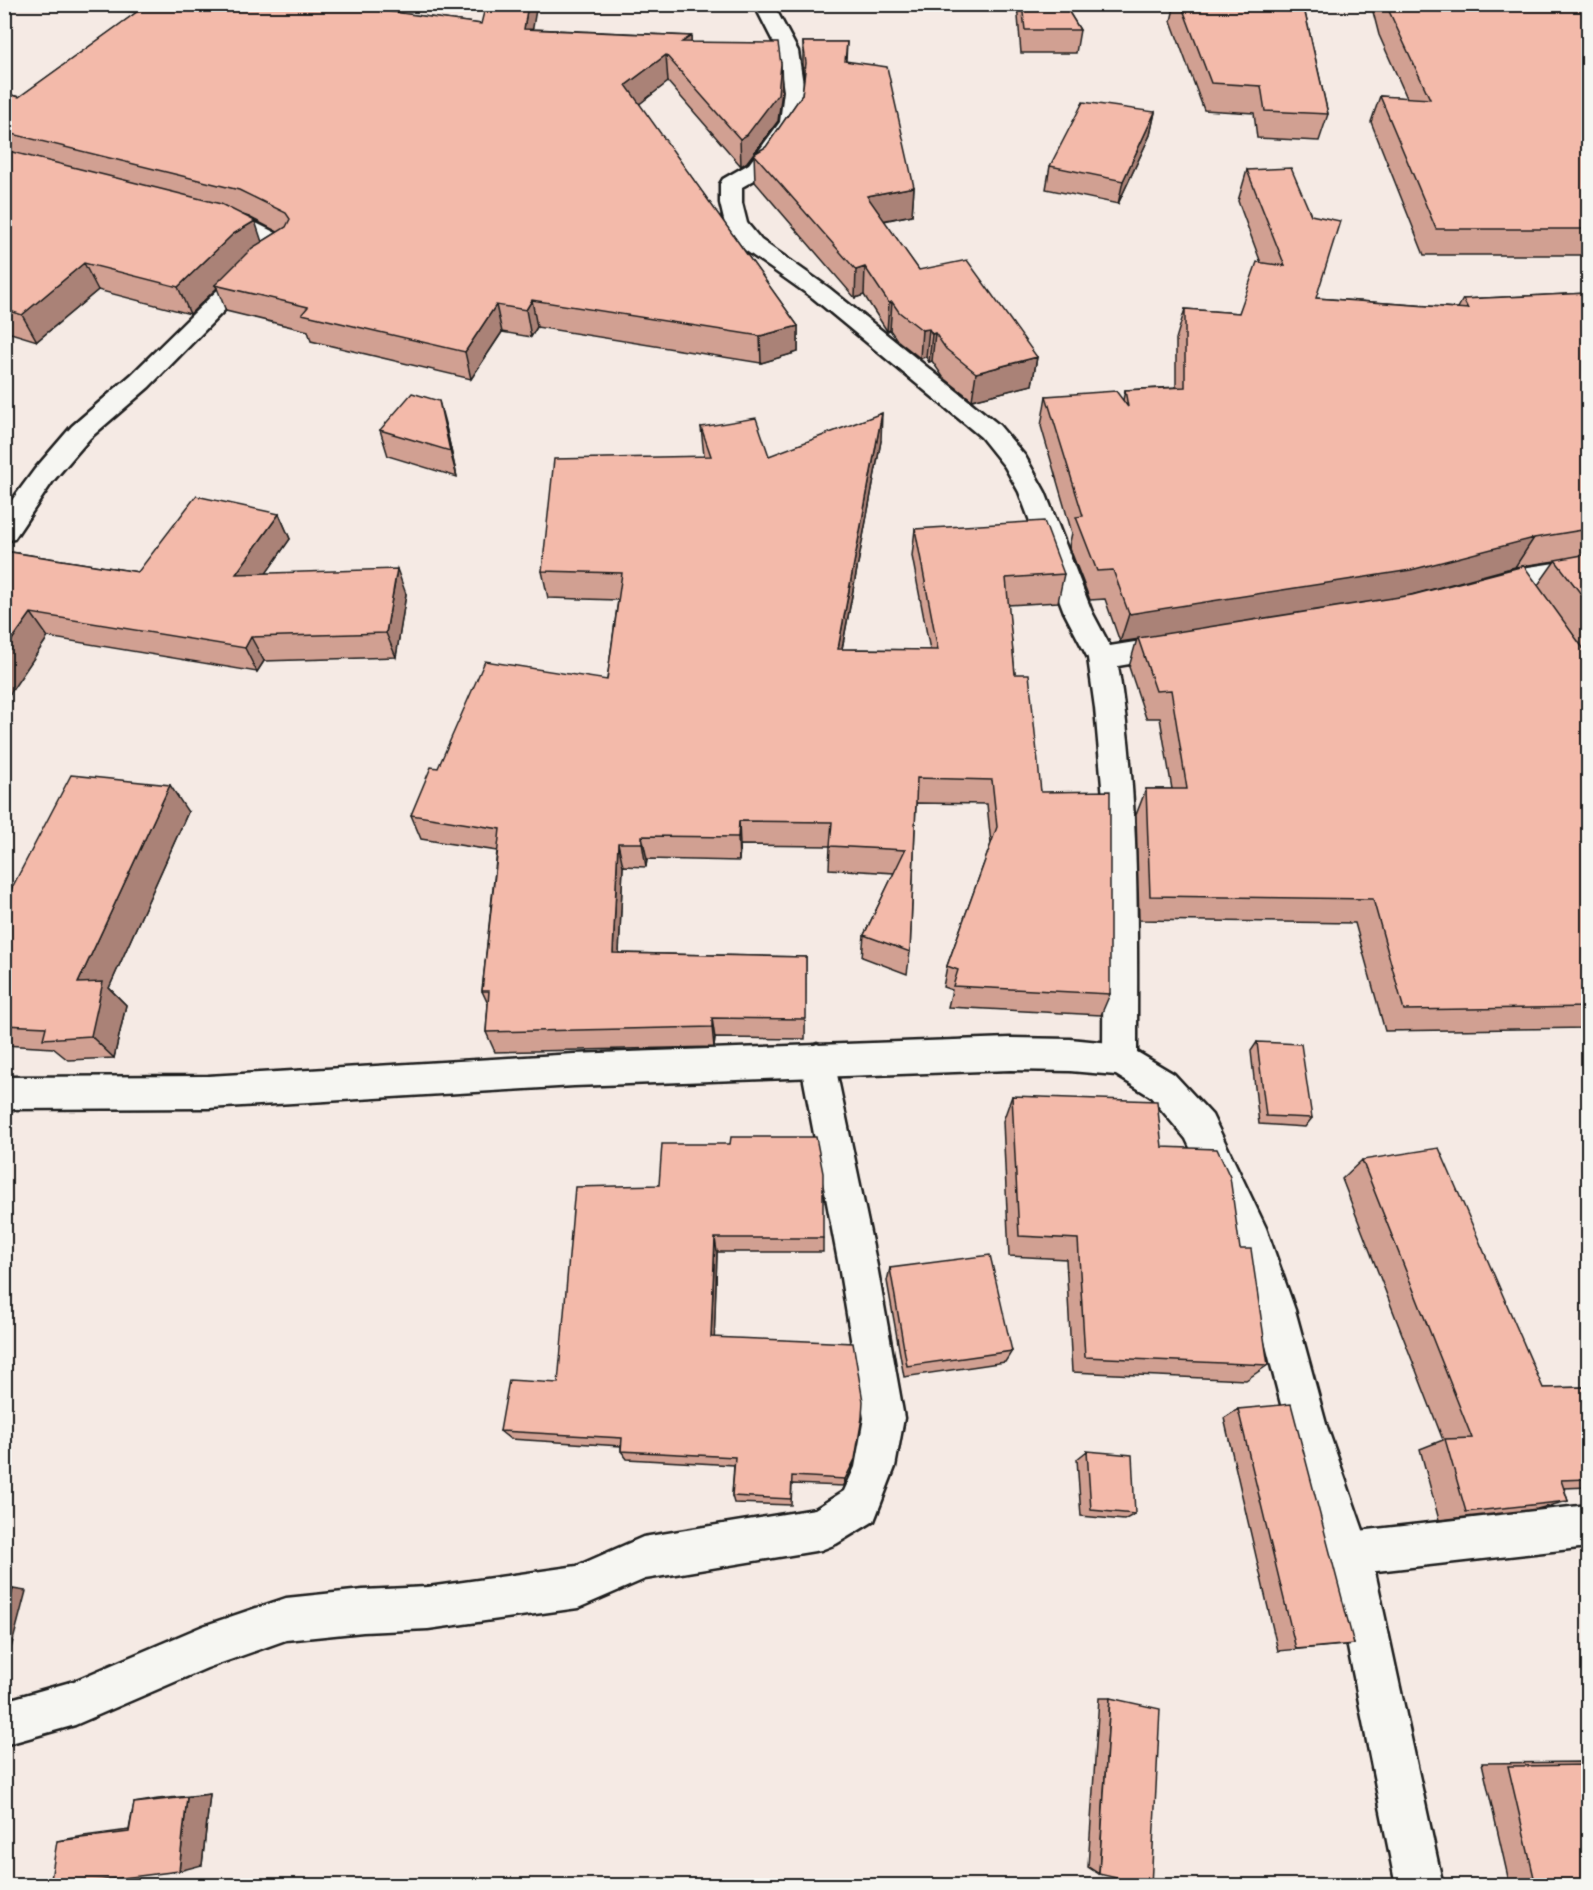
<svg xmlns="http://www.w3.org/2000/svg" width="1593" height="1890" font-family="'Indie Flower',sans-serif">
	<rect width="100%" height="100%" fill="#f5eae4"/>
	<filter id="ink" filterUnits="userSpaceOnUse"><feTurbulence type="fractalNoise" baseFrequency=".0167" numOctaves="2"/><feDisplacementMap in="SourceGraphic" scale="12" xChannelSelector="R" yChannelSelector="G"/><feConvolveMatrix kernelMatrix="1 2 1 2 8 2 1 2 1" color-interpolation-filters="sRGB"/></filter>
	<g filter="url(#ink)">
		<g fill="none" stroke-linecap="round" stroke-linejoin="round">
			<g stroke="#1c1c1c" stroke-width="5">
				<path id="street" d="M754,4H773L798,51L804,91L800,122L765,174L742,187V203L747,223L761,240L829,288L999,425L1025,456L1045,492L1092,612L1110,646L1178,635L1188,638L1192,646L1188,654L1118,666C1140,797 1137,928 1137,1060L1132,1071L1120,1076L1108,1071L1103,1060L1104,808L1095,708L1088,658L1064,612L1019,492L1005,467L981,437L813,298L745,250L725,224L720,203V184L723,179L749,164L780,122L784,91L778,51Z
					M218,211L248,219L294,242L297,247L294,252L261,273L149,387L90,438L53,481L14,539L4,541V511L35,469L72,426L131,375L245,263L269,248L232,229L210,223L207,218L210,213Z
					M1588,558V578L1516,589L1487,597L1477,594L1473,587L1477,580L1516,569Z
					M817,1044L829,1049L834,1060L877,1266L904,1418L895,1467L874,1521L836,1544L821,1550L645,1579L578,1608L428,1629L363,1632L286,1640L207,1668L75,1725L4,1745V1701L74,1681L203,1626L286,1598L363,1590L428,1587L577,1566L643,1537L815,1509L844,1491L855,1467L864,1418L839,1266L800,1060L805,1049Z
					M1588,1505V1547L1350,1574L1335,1568L1329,1553L1335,1538L1350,1532Z"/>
			</g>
			<g stroke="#1c1c1c" stroke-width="5">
				<path id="secondary" d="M1010,1038L1070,1039L1120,1044L1132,1049L1174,1074L1212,1115L1266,1228L1295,1310L1326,1424L1371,1553L1443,1886H1396L1329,1553L1286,1424L1257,1310L1230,1232L1186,1139L1150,1096L1116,1075L1070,1071L1010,1070L574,1086L208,1108L4,1109V1077L208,1076L574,1054Z"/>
			</g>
			<use href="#street" fill="#f6f6f2" fill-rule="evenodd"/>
			<use href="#secondary" fill="#f6f6f2" fill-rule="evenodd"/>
		</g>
		<path fill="#d1a092" stroke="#1c1c1c" stroke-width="1.5" fill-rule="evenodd" d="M26,4H342V5L481,24L533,29L691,36V43L782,91L778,121L747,162L741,166L668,82L639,104L798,326V352L761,363L537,327L531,337L502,332L471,379L311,341L308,331L226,311L217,288L190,314L98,290L37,341L4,331V93L19,97L137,12ZM243,215L249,217L278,232L262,242Z
			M1017,4H1064L1080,30L1076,53H1021Z
			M1175,4H1303L1328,114L1319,141L1257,138L1254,113L1204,110L1171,21Z
			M1371,4H1588V255H1424L1371,122L1380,96L1407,98L1379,35Z
			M803,42H847L846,61L914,187L912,215L884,221L919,270L1037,357L1032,385L972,400L943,377L932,361L929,362L926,357L920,358L897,340L890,330L887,331L864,295L855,298L755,182L754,154L766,147L802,95L804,78L803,70Z
			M1155,112L1150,135L1118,204L1046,189L1050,166Z
			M1247,170L1316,298L1458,308L1463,299L1588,293V1028L1385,1031L1355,923L1139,920L1136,815L1146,789H1172L1160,718H1146L1129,667L1137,639L1120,642L1105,599L1090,600L1069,546L1072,533L1041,426L1046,396L1123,400L1125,390L1176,387V339L1185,309L1239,313L1261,263L1238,201ZM1555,561L1538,585L1410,595L1515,567Z
			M446,427L457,477L388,456L380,430Z
			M701,427L769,456L881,441L842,649L930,650L912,556L915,529L1064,574L1058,602L1008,605L1015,674L1041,792L1110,994L1101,1015L948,1007L952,990L943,987L947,966L991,844L987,804L916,803L910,952L907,974L862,957L864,935L894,873L829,869L830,846L740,845L739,861L647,859L646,867L623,866L619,953L806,957L805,1039L715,1038L714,1047L495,1052L486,1032L488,1004L482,991L497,851L421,839L411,815L438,768L607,680L618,600L548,598L542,571L704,456Z
			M279,514L290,539L266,573L406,594L396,657L264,661L257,672L48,637L4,701V551L138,572Z
			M188,812L109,988L126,1005L114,1058L68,1060L53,1048L4,1045V903Z
			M1257,1042L1312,1118L1305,1127L1259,1124L1251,1051Z
			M1012,1096L1162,1147L1268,1365L1246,1380L1072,1372L1066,1259L1009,1256L1003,1121Z
			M730,1144L823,1238V1252H717L714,1337L853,1466L844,1486L792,1484L791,1505L734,1503L732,1496L734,1465L627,1459L621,1451V1446L510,1439L500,1431L558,1383L659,1185Z
			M1362,1160L1543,1388L1588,1387V1487L1564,1488L1568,1501L1537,1509L1439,1520L1420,1449L1443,1440L1342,1179Z
			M890,1268L1012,1351L1005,1362L904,1377L887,1281Z
			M1238,1409L1354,1644L1278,1651L1224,1418Z
			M1087,1451L1135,1514L1124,1520L1081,1516L1077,1459Z
			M1099,1698H1110L1099,1874L1088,1867Z
			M1582,1762L1588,1763V1886H1510L1482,1763Z
			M210,1794L202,1865L57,1841L84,1836L129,1830L134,1803L158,1799Z"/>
		<path fill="#aa8277" stroke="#1c1c1c" stroke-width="1.5" d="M528,4H537L528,56L524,29Z
			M691,36L692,62L682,42Z
			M666,55L668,82L629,112L626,85Z
			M781,64L782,91L778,121L747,162L741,166L740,139Z
			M1155,112L1150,135L1118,204L1123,181Z
			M914,187L912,215L866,224L867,196Z
			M255,221L264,248L215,285L217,288L190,314L178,287L233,234Z
			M84,263L98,290L37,341L22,315Z
			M865,267L864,295L855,298L856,270Z
			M532,300L537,327L531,337L526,310Z
			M892,302L890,330L887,331L889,303Z
			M496,305L502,332L471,379L465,352Z
			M798,326V352L761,363L760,336Z
			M929,329L926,357L920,358L922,330Z
			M935,333L932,361L929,362L932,334Z
			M1037,357L1032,385L972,400L976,373Z
			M439,401L446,427L457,477L450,451Z
			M882,413L881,441L837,675L838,649Z
			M279,514L290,539L249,598L236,574Z
			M1534,538L1515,567L1396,599L1120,642L1129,614Z
			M397,569L406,594L396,657L386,633Z
			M31,613L48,637L5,701L4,700V651Z
			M251,637L264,661L257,672L245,648Z
			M170,785L188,812L109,988L126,1005L114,1058L91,1036L78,983Z
			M739,821L740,845L739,861L738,837Z
			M642,836L647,859L646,867L642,843Z
			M618,843L623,866L618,974L613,953Z
			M712,1018L715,1038L714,1047L712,1027Z
			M715,1238L717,1252L714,1348L711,1337Z
			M855,1459L853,1466L844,1486L845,1479Z
			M13,1589L26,1591L10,1652H4V1619Z
			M210,1794L202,1865L179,1871L187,1797Z"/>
		<path fill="#f3baaa" stroke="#1c1c1c" stroke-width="1.5" d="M148,4H335L481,24L486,4H528L524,29L691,36L682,42L778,43L781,64L778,94L747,135L740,139L666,55L626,85L798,326L760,336L532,300L526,310L496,305L465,352L302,314L308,307L215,285L252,248L286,227L290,219L286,213L239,190L4,132V93L19,97Z
			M1022,4H1064L1080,30H1025Z
			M1181,4H1303L1328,114L1265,111L1261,86L1211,83Z
			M1386,4H1588V229H1436L1380,96L1430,99L1388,9Z
			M803,42H847L845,61L887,67L914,187L867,196L919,270L967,260L1037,357L976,373L946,349L935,333L932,334L929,329L922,330L899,312L892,302L889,303L865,267L856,270L754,154L766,147L802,95L806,63Z
			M1083,102L1155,112L1123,181L1050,166Z
			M4,150L221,204L255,221L233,234L178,287L84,263L22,315L4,309Z
			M1291,168L1311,215L1340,221L1316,298L1468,309L1463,299L1588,293V529L1534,538L1411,570L1129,614L1113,570L1097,571L1076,517L1083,516L1046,396L1116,391L1128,407L1125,390L1185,387V309L1239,313L1257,262L1285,266L1247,170Z
			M412,393L439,401L450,451L380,430Z
			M882,413L838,649L938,650L915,529L1044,521L1064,574L1006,578L1015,674H1029L1041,792L1110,791V994L953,986L958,970L947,966L997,827L992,780L917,778L910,952L864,935L905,850L830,846L832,822L739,821L738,837L642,836V843H618L613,953L806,957V1019L712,1018V1027L486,1032L489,991H482L500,829L411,815L431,767L438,768L485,661L607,680L622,573L542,571L554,459L711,456L701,427L756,418L769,456Z
			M196,496L279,514L236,574L397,569L386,633L251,637L245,648L31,613L4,651V551L138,572Z
			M1588,554V603L1555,560Z
			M1524,566L1588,655V1007L1404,1010L1373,899L1150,896L1146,789H1187L1171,690L1156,691L1138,638L1412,595Z
			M71,775L170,785L78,983L103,982L91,1036L43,1039L46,1027L4,1025V903Z
			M1257,1042L1301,1044L1312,1118L1266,1116Z
			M1012,1096L1157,1101L1162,1147L1217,1149L1230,1177L1240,1249H1251L1268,1365L1085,1357L1078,1239L1019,1236Z
			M731,1137H816L823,1173V1238H715L711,1337L853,1343L863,1401L862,1418L855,1459L845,1479L792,1476L791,1499L732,1496L735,1457L621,1451L622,1438L500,1431L509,1380L558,1383L575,1187L659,1185L662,1144H730Z
			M1439,1148L1543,1388L1588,1387V1479L1561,1480L1568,1501L1466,1512L1445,1439L1472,1438L1362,1160Z
			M990,1255L1012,1351L907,1366L890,1268Z
			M1291,1404L1354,1644L1296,1649L1238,1409Z
			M1087,1451L1132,1455L1135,1514L1091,1510Z
			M4,1589H13L4,1619Z
			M1110,1698L1160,1709L1151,1886L1099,1874Z
			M1588,1765V1886H1536L1508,1766Z
			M187,1797L179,1871L59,1886H50L57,1841L129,1832L134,1803Z"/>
	</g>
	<rect width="1593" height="1890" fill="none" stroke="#f6f6f2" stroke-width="24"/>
	<rect x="12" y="12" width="1569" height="1866" fill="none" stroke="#1c1c1c" stroke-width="2" filter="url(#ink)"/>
</svg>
